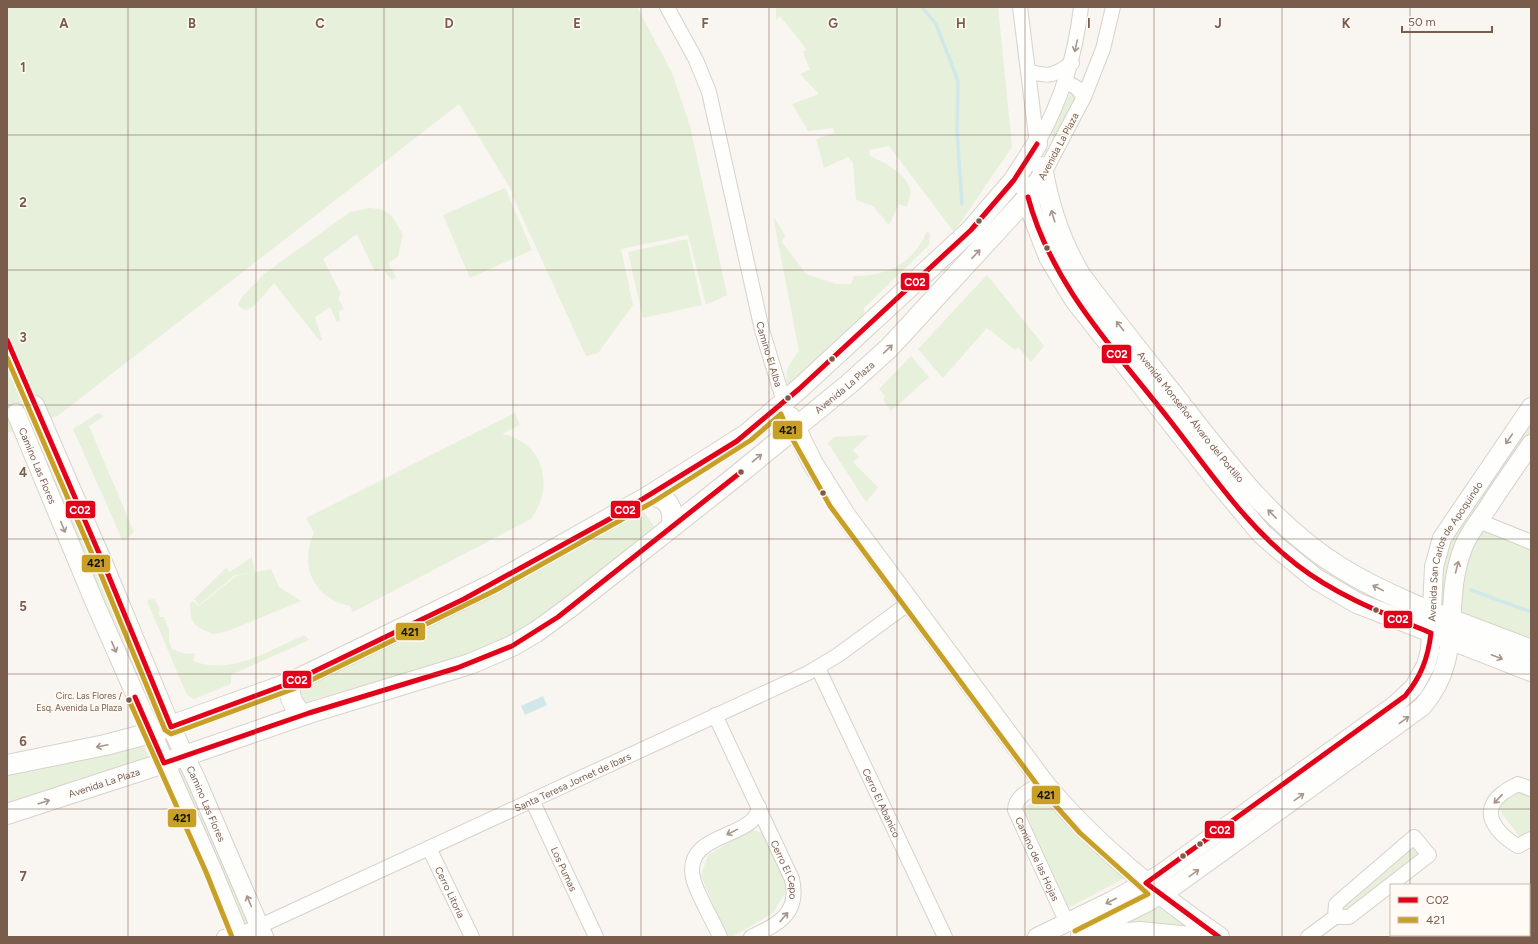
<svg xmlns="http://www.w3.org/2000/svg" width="1538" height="944" font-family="Figtree,sans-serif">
	<rect width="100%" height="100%" fill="#f9f5f0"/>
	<path fill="#e7f0db" d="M7,7H637L672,73L690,126L727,295L706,305L688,235L621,249L633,305L598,353L586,356L512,195L513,193L459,104L64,411L57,416L7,433Z
		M776,7H998L1012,147L954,232L889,146L869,150L870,156C883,162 906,173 910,189C911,194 908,202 907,207L899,204L889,225L873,206L856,200L853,163L848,157L824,168L816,139L834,133L833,128L808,131L792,104L819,94L800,74L810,70L803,51L807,50L780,16L776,20Z
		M1073,87L1079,94L1054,142L1052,133Z
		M505,188L532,250L470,278L443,215Z
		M370,208C394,210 391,217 403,234L398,257L388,263L396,277L392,280L382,269L375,272L357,234L323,259L341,294L338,298L344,309L339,311L340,320L337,322L330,307L315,317L322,340L320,341L274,283L255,305L248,310L243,309L238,305L242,297L264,274L350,212Z
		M773,216L785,235L782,242L806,274L836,284H851L854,276C888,276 914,263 927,231L930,234L929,245L864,308V325L789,392C784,371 786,368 799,351Z
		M687,239L702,305L643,318L628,252Z
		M987,275L1044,346L1031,362L1018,347L1015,350L987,328L943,378L918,349Z
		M911,356L929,377L891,411L883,400L885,396L879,389Z
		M98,413L104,416L89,426L134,532L123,541L73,429Z
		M515,413L520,425L502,434C544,442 555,486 531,519L353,612L350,606C313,598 299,566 314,533L306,518Z
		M1531,421V432L1458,538L1446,570L1443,609L1441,610L1440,581L1446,550L1455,530Z
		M869,435L853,450L859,457L853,462L878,487L866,502L828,443L834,437Z
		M46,445L261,937H247L39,448Z
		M1229,478L1414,613L1369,600L1317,569L1262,524Z
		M642,509L656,529L554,610L516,634L477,653L301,703L295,687L510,586Z
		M1477,525L1531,549V640L1460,611L1463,546Z
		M252,557L255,572L271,569L279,587L301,601L228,631L213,634C194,626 190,624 190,603L193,601L199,606L236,576L250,573L235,575L199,605L194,599L226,568L230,572Z
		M152,599L155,600L160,610L158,612L160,617H164L169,630V642L172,649L186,654L194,653L195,654L193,661C232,676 269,650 305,635L309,640L231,675V684L194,699L187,695L147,601Z
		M142,741L152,765L7,811V775Z
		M1513,788L1531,797V830L1520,837L1502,814L1499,804Z
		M1042,800L1129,876L1068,908L1023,816C1026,805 1030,801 1042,800Z
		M752,829L762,833L788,888L773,913L732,937H727L701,876L708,855Z
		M1412,845L1420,856L1347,913L1338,902Z
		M1152,907L1159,908L1184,924L1182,927L1125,924L1126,921Z"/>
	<path fill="#d0e8ea" d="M543,696L547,705L525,715L521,706Z"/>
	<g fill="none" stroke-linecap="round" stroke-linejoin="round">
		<path stroke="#d0e8ea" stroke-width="3.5" d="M922,7L936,24L958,81L957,132L962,204
			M1471,590L1531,612"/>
		<g stroke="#d7d1cb" stroke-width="16">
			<g id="minor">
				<path id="s1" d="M667,7L696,60L709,92L762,330L784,402"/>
				<path d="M1020,7L1037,144"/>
				<path d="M1029,71C1049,78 1055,75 1072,63"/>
				<path d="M1065,81L1077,88L1084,97"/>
				<path d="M1037,144C1062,99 1075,57 1081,7"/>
				<path d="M1043,175L1084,97L1103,49L1113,7"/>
				<path d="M1479,521L1531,542"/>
				<path id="s2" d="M818,668L945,937"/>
				<path id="s3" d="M715,715L792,879C800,914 778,924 751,937"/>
				<path id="s4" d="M1044,782C1033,789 1015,795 1015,810L1067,923"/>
				<path d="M1531,789L1518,784C1509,789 1498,794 1493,804C1484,821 1505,839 1518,846L1531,839"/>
				<path id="s5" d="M532,800L596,937"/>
				<path id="s6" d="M429,848L472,937"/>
				<path id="s7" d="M224,937L239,935L260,926L808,673L838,655L909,603"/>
				<path d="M720,937C713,920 697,895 693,878C683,831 755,840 759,807"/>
				<path d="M1308,937L1335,917H1349L1429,855L1414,837L1336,904L1335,917"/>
				<path d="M1478,937L1481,935"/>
			</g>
		</g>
		<g stroke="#d7d1cb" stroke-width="20">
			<g id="tertiary">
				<path id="s8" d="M35,405L105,567L171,727L196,779L264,937"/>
				<path id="s9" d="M16,413L94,601L212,869L240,937"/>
				<path d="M1080,936L1146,903L1176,885L1422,707C1466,657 1441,604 1463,548C1468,534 1479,521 1487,509C1501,487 1516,466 1531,444"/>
				<path id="s10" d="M1037,937L1111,901L1159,875L1396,704L1414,687L1426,665L1430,650L1434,567L1442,538L1531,407"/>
			</g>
		</g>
		<g stroke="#d9d2cb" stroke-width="22">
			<g id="secondary">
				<path id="s11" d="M1042,167C1049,207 1060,242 1081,276C1113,319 1146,360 1179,402C1226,462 1272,524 1338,566C1397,603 1466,624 1531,650"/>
				<path d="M1026,187L1031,210L1049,257L1075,300L1216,479L1261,533L1279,549L1316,579L1357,603L1531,671"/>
				<path d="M790,417L812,462L845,515L1046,786C1097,846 1154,892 1219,937"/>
				<path d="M649,496C669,495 675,511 671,527"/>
				<path d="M290,683C288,697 293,706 303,715"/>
				<path d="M7,765L105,745L151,733L290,683L491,585L649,496L747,434L799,389L971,230L1014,180L1037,144"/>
				<path id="s12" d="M7,814L164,763L309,713L470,664L512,646L536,632L573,605L730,481L849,384L889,348L1028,197L1043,175"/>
				<path d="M1085,937L1140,932L1191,937"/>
			</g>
		</g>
		<use href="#minor" stroke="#fefefd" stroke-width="14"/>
		<use href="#tertiary" stroke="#fefefd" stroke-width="18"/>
		<use href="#secondary" stroke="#fefefd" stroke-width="20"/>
		<g stroke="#fffaf3" stroke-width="8">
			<path id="bus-1" d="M1028,197C1051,284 1114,349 1168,418C1208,469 1245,525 1297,565C1337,596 1385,614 1431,633C1428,658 1421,677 1405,696L1146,883L1219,937
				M7,340L105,567L171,727L290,683L464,599L615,516L737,441L799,389L971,230L1014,180L1037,144
				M135,697L164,763L309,713L457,668L512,646L558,617L741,472"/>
		</g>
		<g stroke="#fffaf3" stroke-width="8">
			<path id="bus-2" d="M7,358L99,570L165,730L171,734L293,689L494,591L653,502L751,440L781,414L788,431L830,506L1038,786L1080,833L1148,894L1075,931
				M129,700L206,872L232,937"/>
		</g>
		<use href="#bus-1" stroke="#e2001a" stroke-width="5"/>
		<use href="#bus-2" stroke="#c8a027" stroke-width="5"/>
	</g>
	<defs><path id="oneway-shaft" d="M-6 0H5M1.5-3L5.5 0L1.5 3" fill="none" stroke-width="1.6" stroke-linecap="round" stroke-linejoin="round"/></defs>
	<g stroke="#a8958b">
		<use href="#oneway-shaft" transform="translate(1076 46) rotate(102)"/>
		<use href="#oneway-shaft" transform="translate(1053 216) rotate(-107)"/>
		<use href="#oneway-shaft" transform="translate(976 254) rotate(-47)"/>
		<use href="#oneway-shaft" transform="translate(1120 326) rotate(-128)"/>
		<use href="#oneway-shaft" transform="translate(888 349) rotate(-44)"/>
		<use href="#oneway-shaft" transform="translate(1509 439) rotate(124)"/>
		<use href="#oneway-shaft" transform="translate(757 458) rotate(-39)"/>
		<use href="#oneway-shaft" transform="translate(1272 514) rotate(-135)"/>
		<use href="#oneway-shaft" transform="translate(63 527) rotate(68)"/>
		<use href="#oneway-shaft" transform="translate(1457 567) rotate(-76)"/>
		<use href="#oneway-shaft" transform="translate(1378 588) rotate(-154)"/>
		<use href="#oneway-shaft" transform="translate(114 647) rotate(67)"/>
		<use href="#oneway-shaft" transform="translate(1497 657) rotate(21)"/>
		<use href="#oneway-shaft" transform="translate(1404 720) rotate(-36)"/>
		<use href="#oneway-shaft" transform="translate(102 746) rotate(168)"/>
		<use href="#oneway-shaft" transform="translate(1299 797) rotate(-36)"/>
		<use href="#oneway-shaft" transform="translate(1498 799) rotate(133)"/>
		<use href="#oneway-shaft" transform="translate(44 802) rotate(-18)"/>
		<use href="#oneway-shaft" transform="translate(732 832) rotate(154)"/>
		<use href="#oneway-shaft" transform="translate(1194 873) rotate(-36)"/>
		<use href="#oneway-shaft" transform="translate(249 901) rotate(-113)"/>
		<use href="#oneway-shaft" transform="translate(1111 901) rotate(153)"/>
		<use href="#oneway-shaft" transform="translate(784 917) rotate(-49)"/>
	</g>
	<path fill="none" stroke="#7a5c4d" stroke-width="1" stroke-opacity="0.55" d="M128,7V937M256,7V937M384,7V937M513,7V937M641,7V937M769,7V937M897,7V937M1025,7V937M1154,7V937M1282,7V937M1410,7V885M7,135H1531M7,270H1531M7,405H1531M7,539H1531M7,674H1531M7,809H1531M1410,935V937"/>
	<g fill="#7a5c4d" stroke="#fffaf3" stroke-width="1.5">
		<circle cx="979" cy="221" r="3.5"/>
		<circle cx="1047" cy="248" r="3.5"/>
		<circle cx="832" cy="359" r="3.5"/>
		<circle cx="788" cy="398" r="3.5"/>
		<circle cx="741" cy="472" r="3.5"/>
		<circle cx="823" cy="493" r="3.5"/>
		<circle cx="1376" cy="610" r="3.5"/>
		<circle cx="129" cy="700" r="3.5"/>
		<circle cx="1200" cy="844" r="3.5"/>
		<circle cx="1183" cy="856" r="3.5"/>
	</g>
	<g text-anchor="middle" stroke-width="3" stroke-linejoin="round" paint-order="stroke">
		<g font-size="9" fill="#7a5c4d" stroke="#fffaf3" text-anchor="end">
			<text x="122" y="699">Circ. Las Flores /<tspan x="122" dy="12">Esq. Avenida La Plaza</tspan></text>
		</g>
		<g font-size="10" fill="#7a5c4d" stroke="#fffaf3">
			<text transform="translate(1058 146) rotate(-62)" y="4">Avenida La Plaza</text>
			<text dy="4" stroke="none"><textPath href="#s1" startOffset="364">Camino El Alba</textPath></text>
			<text dy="4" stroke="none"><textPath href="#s12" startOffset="954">Avenida La Plaza</textPath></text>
			<text dy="4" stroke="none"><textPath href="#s11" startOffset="295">Avenida Monseñor Álvaro del Portillo</textPath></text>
			<text dy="4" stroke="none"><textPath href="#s9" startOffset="57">Camino Las Flores</textPath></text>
			<text dy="4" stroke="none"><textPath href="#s10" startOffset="599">Avenida San Carlos de Apoquindo</textPath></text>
			<text dy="4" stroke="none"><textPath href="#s7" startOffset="382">Santa Teresa Jornet de Ibars</textPath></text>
			<text dy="4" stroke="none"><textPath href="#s12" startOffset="102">Avenida La Plaza</textPath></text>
			<text dy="4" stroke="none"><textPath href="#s2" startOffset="149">Cerro El Abanico</textPath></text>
			<text dy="4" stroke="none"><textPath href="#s8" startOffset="434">Camino Las Flores</textPath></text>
			<text dy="4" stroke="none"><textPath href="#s4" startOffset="96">Camino de las Hojas</textPath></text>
			<text dy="4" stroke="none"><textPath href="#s5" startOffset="76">Los Pumas</textPath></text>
			<text dy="4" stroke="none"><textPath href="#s3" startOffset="170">Cerro El Cepo</textPath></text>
			<text dy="4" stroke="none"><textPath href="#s6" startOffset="49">Cerro Litoria</textPath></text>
		</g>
	</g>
	<g font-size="13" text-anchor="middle" font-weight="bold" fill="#7a5c4d" stroke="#fffaf3" stroke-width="3" stroke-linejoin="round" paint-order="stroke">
		<text x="64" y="28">A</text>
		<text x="192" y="28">B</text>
		<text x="320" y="28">C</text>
		<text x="449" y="28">D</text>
		<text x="577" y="28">E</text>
		<text x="705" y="28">F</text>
		<text x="833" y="28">G</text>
		<text x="961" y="28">H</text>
		<text x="1089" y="28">I</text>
		<text x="1218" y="28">J</text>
		<text x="1346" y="28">K</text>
		<text x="23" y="72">1</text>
		<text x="23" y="207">2</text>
		<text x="23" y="342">3</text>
		<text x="23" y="477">4</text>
		<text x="23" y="611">5</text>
		<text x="23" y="746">6</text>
		<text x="23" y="881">7</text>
	</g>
	<g stroke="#fffaf3" stroke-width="1.5">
		<rect x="900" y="272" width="30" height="19" rx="4" fill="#e2001a"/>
		<rect x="1101" y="344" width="31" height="20" rx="4" fill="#e2001a"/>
		<rect x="772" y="420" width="31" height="20" rx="4" fill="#c8a027"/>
		<rect x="610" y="500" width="31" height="19" rx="4" fill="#e2001a"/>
		<rect x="65" y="500" width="31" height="19" rx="4" fill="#e2001a"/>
		<rect x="81" y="554" width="30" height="19" rx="4" fill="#c8a027"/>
		<rect x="1383" y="610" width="30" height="19" rx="4" fill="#e2001a"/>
		<rect x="395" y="622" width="31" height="19" rx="4" fill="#c8a027"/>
		<rect x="282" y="670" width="30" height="19" rx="4" fill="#e2001a"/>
		<rect x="1031" y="785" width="30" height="20" rx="4" fill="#c8a027"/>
		<rect x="167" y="808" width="30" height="20" rx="4" fill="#c8a027"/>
		<rect x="1204" y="820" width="31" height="19" rx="4" fill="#e2001a"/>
	</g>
	<g font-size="11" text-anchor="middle" font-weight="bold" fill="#fff">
		<text x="915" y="286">C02</text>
		<text x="1117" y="358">C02</text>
		<text x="625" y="514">C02</text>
		<text x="80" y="514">C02</text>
		<text x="1398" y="623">C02</text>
		<text x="297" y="684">C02</text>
		<text x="1220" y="834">C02</text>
	</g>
	<g font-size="11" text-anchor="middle" font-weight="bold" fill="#111">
		<text x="788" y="434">421</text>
		<text x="96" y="567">421</text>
		<text x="410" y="636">421</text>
		<text x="1046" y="799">421</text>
		<text x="182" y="822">421</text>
	</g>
	<rect width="1538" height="944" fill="none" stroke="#7a5c4d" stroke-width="16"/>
	<rect x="1390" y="884" width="140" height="52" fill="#fffaf3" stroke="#cabbb1"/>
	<rect x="1398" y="897" width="20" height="6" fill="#e2001a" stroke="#cabbb1"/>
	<text x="1426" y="904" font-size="12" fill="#7a5c4d">C02</text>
	<rect x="1398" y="917" width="20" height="6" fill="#c8a027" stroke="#cabbb1"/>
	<text x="1426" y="924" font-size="12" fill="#7a5c4d">421</text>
	<path d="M1402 26v6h90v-6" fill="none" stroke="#7a5c4d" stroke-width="2"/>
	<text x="1408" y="26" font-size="12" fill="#7a5c4d" stroke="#fffaf3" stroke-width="3" paint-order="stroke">50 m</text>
</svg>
